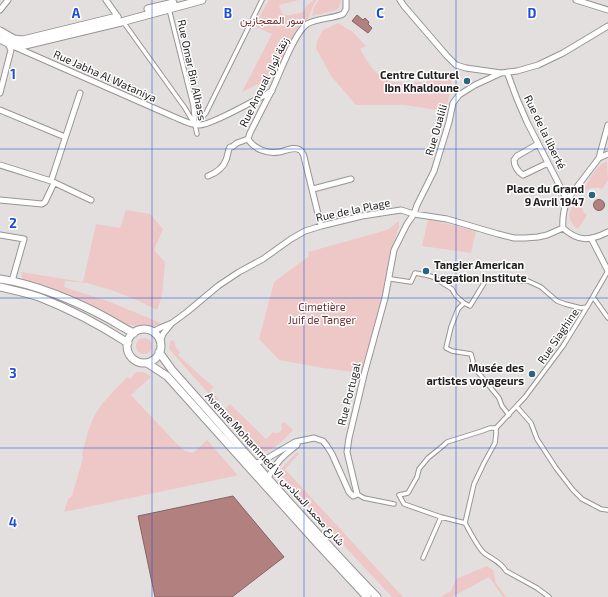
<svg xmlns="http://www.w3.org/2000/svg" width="608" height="597" font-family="'Exo 2',Vazirmatn,sans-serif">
	<rect width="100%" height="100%" fill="#e4dfdf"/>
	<path fill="#eec8c7" d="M269,0H299L279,5C282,15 283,17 294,14C297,14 301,13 304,11L306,6L313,1L312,0H317L313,6L308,19L301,23L296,30L268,87L262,92L258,84L242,92L272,34L254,26Z
		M319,0H341L340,5L338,9L333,11L312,16L314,7Z
		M338,23L353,32L366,46L360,49C367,61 375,76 389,81C399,84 416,82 427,82L428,74H453L450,94L445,111L404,105H356L331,76L316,48L317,41L323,30Z
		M607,161L608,180L602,189C596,186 589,189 583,191C589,180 595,166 607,161Z
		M576,202L581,204L583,212L587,215L578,229C567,221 567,212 576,202Z
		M126,210L150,214L163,229L154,250L165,262L162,296L157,310L137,300L114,291L87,283L65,281L64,287L110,302L161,323L156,326L151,327L137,326L125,324L61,292L23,280L21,272L83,282L96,224L120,228Z
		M428,219L476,231L471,253L422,246Z
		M399,221V227L390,254L382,296L361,373L323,368L279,360L259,339L274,282L309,256L308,252L387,230Z
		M136 346a8 8 0 1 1 16 0a8 8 0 1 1-16 0Z
		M172,340L174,341L176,348L180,352L178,355L203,378L214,387L210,391L219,399L216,402L169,349L170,342Z
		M138,372H144L151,377L131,395L177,444L185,451L193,453L207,440L236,473L237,475L235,476L64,512L68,499L72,496L83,458L82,454C85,443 87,432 92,421C98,405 115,390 127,377L130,379L135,373Z
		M230,404L266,439L273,432C277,434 280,433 282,429L281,424L284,422L293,430C287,437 270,454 260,452L224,412L226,410V408Z
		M297,452L299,454L285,469L403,597H392L346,548L281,476L280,474V470Z
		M487,566L493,570L496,583L506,597H503L489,577L452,597H440L451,591L456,579Z"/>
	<path fill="#b1807f" stroke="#866362" d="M357,15L363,20L365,18L369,22L368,24L372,28L368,33L352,21Z
		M593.5 205a5.5 5.5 0 1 1 11 0a5.5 5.5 0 1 1-11 0Z
		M233,496L284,557L232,597H155L138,516Z"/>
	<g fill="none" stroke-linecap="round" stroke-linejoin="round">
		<g stroke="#989494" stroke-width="5.5">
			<path id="pedestrian" d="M169,9L193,105L195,125L197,134
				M124,23L185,108L195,125L206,113L262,0
				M391,279L411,282L415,273L426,275L433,277L452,289L456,296L464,303L470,306L486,280L528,281L541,287L557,301L565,304L581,308L587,307
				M593,297L608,318
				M464,303L458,309L451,327L446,348L452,351L471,354L473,361L472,364L473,366L499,398L502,406L509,415
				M517,407L531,423L537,439L556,468L573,490L582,499L601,509L608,510
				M357,494L364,498L394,504
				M465,523L474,484L484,463L495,443L496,434V428L525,397L563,346L587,307L608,271
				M465,523L441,517L404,504L399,495L408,493L417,477L419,469L428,458L444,445L447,442L482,431L490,428H496
				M465,523C469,530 478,548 484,553C492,559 501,562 506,571L537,588L549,597
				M423,558L441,517"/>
		</g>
		<g stroke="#989494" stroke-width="7">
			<path id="minor" d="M106,0L118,17
				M400,0L404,6L447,56L456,65L466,68L501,73L517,71L538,65L563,53L608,26
				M576,0L608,10
				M0,10L8,0
				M15,47L172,116C180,119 190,125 199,125C210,126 259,98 272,91
				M507,72L517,99L527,122L567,200
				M0,93L11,50L8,44
				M0,110L65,137
				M248,139L250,133C257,119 264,105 271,92C279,76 294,33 307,24C318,18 332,19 343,14L346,9V0
				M248,139C254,149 267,154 279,152C285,151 294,146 300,150C304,153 304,157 305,161L321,226
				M538,144L517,156L514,160C514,166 518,172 523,175L548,163
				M608,154L599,158L567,200C564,209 562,218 563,228C578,242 590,241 608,232
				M599,158L608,125
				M0,165L51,181L91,200
				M208,176C216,173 223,168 226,160C228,156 227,152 230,147H232L237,143L248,139
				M51,181L80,93
				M313,189L351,179
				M0,200L42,204L45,202L54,183
				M0,235L24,239L12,281
				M591,238L608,271
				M153,332L160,328L172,323L187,312L218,286L239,272L263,259L291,239L305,231L321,226L362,216L401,210L414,214L447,219L498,234L514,238H525L538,237L547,235L563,228
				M160,342L163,334L171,324
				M255,464L266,459L295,442L314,438L323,441L327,446L332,454L349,492L353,496L357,494L347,452L349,438L365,371L385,298L394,250L407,224L414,214L417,205L434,171L449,122L453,103L459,95L475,85L501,73
				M268,478C275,463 284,455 297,445"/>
		</g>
		<g stroke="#989494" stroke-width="9">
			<path id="secondary" d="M148,9L173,3
				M0,31L14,39L23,40L117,17
				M0,39L12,45L21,46L121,22L202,0
				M0,279C35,284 76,301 107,318C116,323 125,329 134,333
				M0,287C13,290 26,293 39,297C70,309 100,325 128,343
				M127 346a17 17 0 1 1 34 0a17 17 0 1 1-34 0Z
				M159,352L172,370C240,446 306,524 377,597
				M147,363L167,376L316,542L367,597"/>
		</g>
		<use href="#pedestrian" stroke="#fff" stroke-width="3.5"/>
		<use href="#minor" stroke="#fff" stroke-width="5"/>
		<use href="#secondary" stroke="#fff" stroke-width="7"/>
	</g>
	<path fill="none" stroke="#1d4ed8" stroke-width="1" stroke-opacity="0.55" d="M152,0V597M304,0V597M456,0V597M0,149H608M0,298H608M0,448H608"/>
	<g fill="#2a647d" stroke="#fff" stroke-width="1.5">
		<circle cx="467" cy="81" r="4"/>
		<circle cx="592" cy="195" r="4"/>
		<circle cx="426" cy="271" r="4"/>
		<circle cx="532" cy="374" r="4"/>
	</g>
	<g text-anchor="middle" stroke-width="3" stroke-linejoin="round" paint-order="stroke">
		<g font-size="11" fill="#703033" stroke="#fff">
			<text x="272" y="24">سور المعجازين</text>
			<text x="322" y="311">Cimetière<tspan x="322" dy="13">Juif de Tanger</tspan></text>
		</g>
		<g font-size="11" fill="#201e1e" stroke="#fff">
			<text transform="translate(192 70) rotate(78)" y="4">Rue Omar Bin Alhass</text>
			<text transform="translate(105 76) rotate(24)" y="4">Rue Jabha Al Wataniya</text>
			<text transform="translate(264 82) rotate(-64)" y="4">Rue Anoual زنقة انوال</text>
			<text transform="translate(436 130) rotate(-74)" y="4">Rue Oualili</text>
			<text transform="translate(545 132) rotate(64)" y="4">Rue de la liberté</text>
			<text transform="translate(353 210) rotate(-12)" y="4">Rue de la Plage</text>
			<text transform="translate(558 336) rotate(-56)" y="4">Rue Siaghine</text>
			<text transform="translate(349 394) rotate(-76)" y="4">Rue Portugal</text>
			<text transform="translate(275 469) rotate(48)" y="4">Avenue Mohammed VI شارع محمد السادس</text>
		</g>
		<g font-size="11" font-weight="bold" fill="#201e1e" stroke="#fff" text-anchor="end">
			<text x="459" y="79">Centre Culturel<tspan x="459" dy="13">Ibn Khaldoune</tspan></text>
			<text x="584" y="193">Place du Grand<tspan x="584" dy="13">9 Avril 1947</tspan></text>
			<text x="434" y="269" text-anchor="start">Tangier American<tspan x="434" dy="13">Legation Institute</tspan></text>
			<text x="524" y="372">Musée des<tspan x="524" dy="13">artistes voyageurs</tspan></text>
		</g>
	</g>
	<g font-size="13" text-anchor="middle" font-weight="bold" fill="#1d4ed8" stroke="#fff" stroke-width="3" stroke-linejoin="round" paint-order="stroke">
		<text x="76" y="18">A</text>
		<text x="228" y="18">B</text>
		<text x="380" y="18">C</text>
		<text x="532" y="18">D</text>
		<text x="13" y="79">1</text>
		<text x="13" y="228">2</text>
		<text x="13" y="378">3</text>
		<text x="13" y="527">4</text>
	</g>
</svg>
